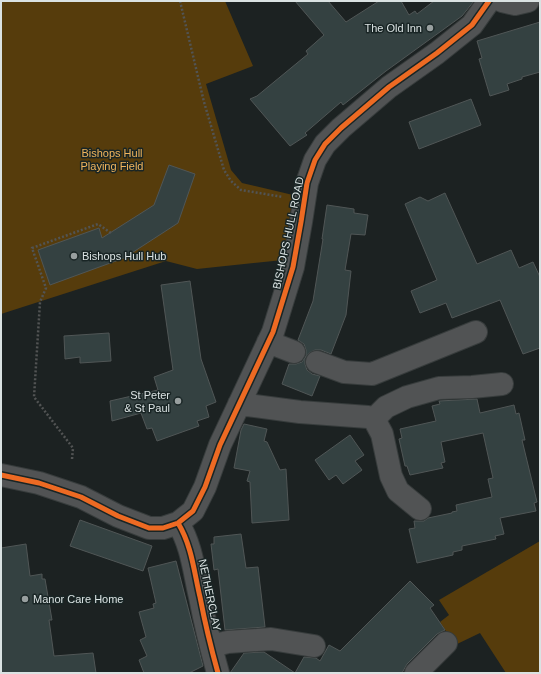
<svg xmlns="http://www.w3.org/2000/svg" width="541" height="674" font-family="Helvetica,sans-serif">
	<rect width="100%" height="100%" fill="#1c2222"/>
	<path fill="#563c0c" d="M1,1H225L253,66L206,84L231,170L242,183L293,195L283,260L197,269L166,261L1,314Z
		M540,541V673H506L480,633L455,645L440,622L449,615L439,600Z"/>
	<path fill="#344141" stroke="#505656" d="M295,1H328L346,22L379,1H401L409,15L415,11L417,14L434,1H474L462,16L386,71L343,105L341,102L305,133L307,135L290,146L250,99L257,96L308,54L306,51L324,35Z
		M540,22V72L522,77V79L507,84L509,90L490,96L479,59L482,58L477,41Z
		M471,99L481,125L419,149L409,122Z
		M169,165L195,174L178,223L124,258L50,285L38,250L99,228L102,238L154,205Z
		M445,193L477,264L511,250L519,268L533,262L540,277V348L523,354L500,300L452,318L446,303L420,313L411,291L437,280L405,204L420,197L428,201Z
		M327,205L354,209V213L368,215L365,235L351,234L345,270L351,271L346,315L331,354L321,350H315L309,353L305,358V364L307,370L312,374L320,376L312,396L282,384L289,364H296L302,362L306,356V350L304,344L298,340L313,301L323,239H322Z
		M190,281L201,359L216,402L206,406L209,417L197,421L199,426L157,441L152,428L147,429L141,413L112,421L110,401L158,390L154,377L173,370L161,285Z
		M109,333L111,361L80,363V357L65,359L64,336Z
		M477,399L480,413L514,405L516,414L519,413L525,440H522L537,502L534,503L536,511L500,518L504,534L495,536L496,539L462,546V550L453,552V555L417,563L409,529L415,528L414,521H424L428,518L452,513V512L457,511L456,505L492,497L488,479L493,478L483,433L441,442L445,462L441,463L443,468L410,475L407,466H405L399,439L402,438L400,429L436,421L432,406L440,404L439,401Z
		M244,424L267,429L264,441L267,442L280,470L286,469L289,520L252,523L250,482L247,481L250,471L234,468L241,430Z
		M350,435L364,455L355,461L362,470L343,484L336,475L329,480L315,460Z
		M80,520L152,546L143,571L70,546Z
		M241,534L246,568L258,567L265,627L225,630L218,569L214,570L211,544H214V537Z
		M26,544L30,576L42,574V579H45L52,620H49L54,656L93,653L96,673H1V548Z
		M176,561L203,666L189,673H144L139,660L147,656L140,640L146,637L139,612L154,608L153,604L156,603L148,568Z
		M410,581L434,605L430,608L445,630L437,634L407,664L402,673H295L304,657L316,658L320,661L329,645L340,651Z
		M264,652L295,673H230L244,653Z"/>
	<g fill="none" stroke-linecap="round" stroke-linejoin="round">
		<g stroke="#373c3c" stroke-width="24">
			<path id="minor" d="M502,1L515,4L528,1
				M268,342L294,352
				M317,362L344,372L372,374L476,332
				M239,404L300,412L368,417L374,419L386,407L407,397L439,388L472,387L502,384
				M374,419L382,434L391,476L398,491L420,509
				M1,475L39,483L81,497L118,516L149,528H163L178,523L193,511L205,487L220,445L273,332L293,267L301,222L307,183L315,160L325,144L341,128L389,87L437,53L472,25L489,1
				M178,523C192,546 194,572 200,597C205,623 211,648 218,673
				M211,646L228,642L271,639L314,646
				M416,673L446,643"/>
		</g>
		<path stroke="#525454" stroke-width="2.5" stroke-dasharray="2 2" stroke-linecap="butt" d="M180,1L204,102L224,170L231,181L241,190L283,197
			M72,459L73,448L34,397L40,302L46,288L32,248L98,224L111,233"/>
		<use href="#minor" stroke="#515354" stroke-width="22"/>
		<g stroke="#192525" stroke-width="8">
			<path id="cycleway" d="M1,475L39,483L81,497L118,516L149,528H163L178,523L193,511L205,487L220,445L273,332L293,267L301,222L307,183L315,160L325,144L341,128L389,87L437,53L472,25L489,1
				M178,523C192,546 194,572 200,597C205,623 211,648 218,673"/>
		</g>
		<use href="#cycleway" stroke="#ed6a23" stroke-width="5"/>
	</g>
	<g fill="#989f9f" stroke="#192525" stroke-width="1.5">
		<circle cx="430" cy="28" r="4"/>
		<circle cx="74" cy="256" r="4"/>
		<circle cx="178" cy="401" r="4"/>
		<circle cx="25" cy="599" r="4"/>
	</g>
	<g text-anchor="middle" stroke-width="3" stroke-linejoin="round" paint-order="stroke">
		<g font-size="11" fill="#dae2e2" stroke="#192525" text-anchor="end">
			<text x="422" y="32">The Old Inn</text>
			<text x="82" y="260" text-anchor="start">Bishops Hull Hub</text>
			<text x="170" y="399">St Peter<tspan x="170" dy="13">&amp; St Paul</tspan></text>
			<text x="33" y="603" text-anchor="start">Manor Care Home</text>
		</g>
		<g font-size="11" fill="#f1b55c" stroke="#192525">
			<text x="112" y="157">Bishops Hull<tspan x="112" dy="13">Playing Field</tspan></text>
		</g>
		<g font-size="11" fill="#dae2e2" stroke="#192525">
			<text transform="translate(288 233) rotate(-78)" y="4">BISHOPS HULL ROAD</text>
			<text transform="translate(210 595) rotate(78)" y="4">NETHERCLAY</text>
		</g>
	</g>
	<rect width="541" height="674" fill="none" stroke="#dae2e2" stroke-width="4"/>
</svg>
